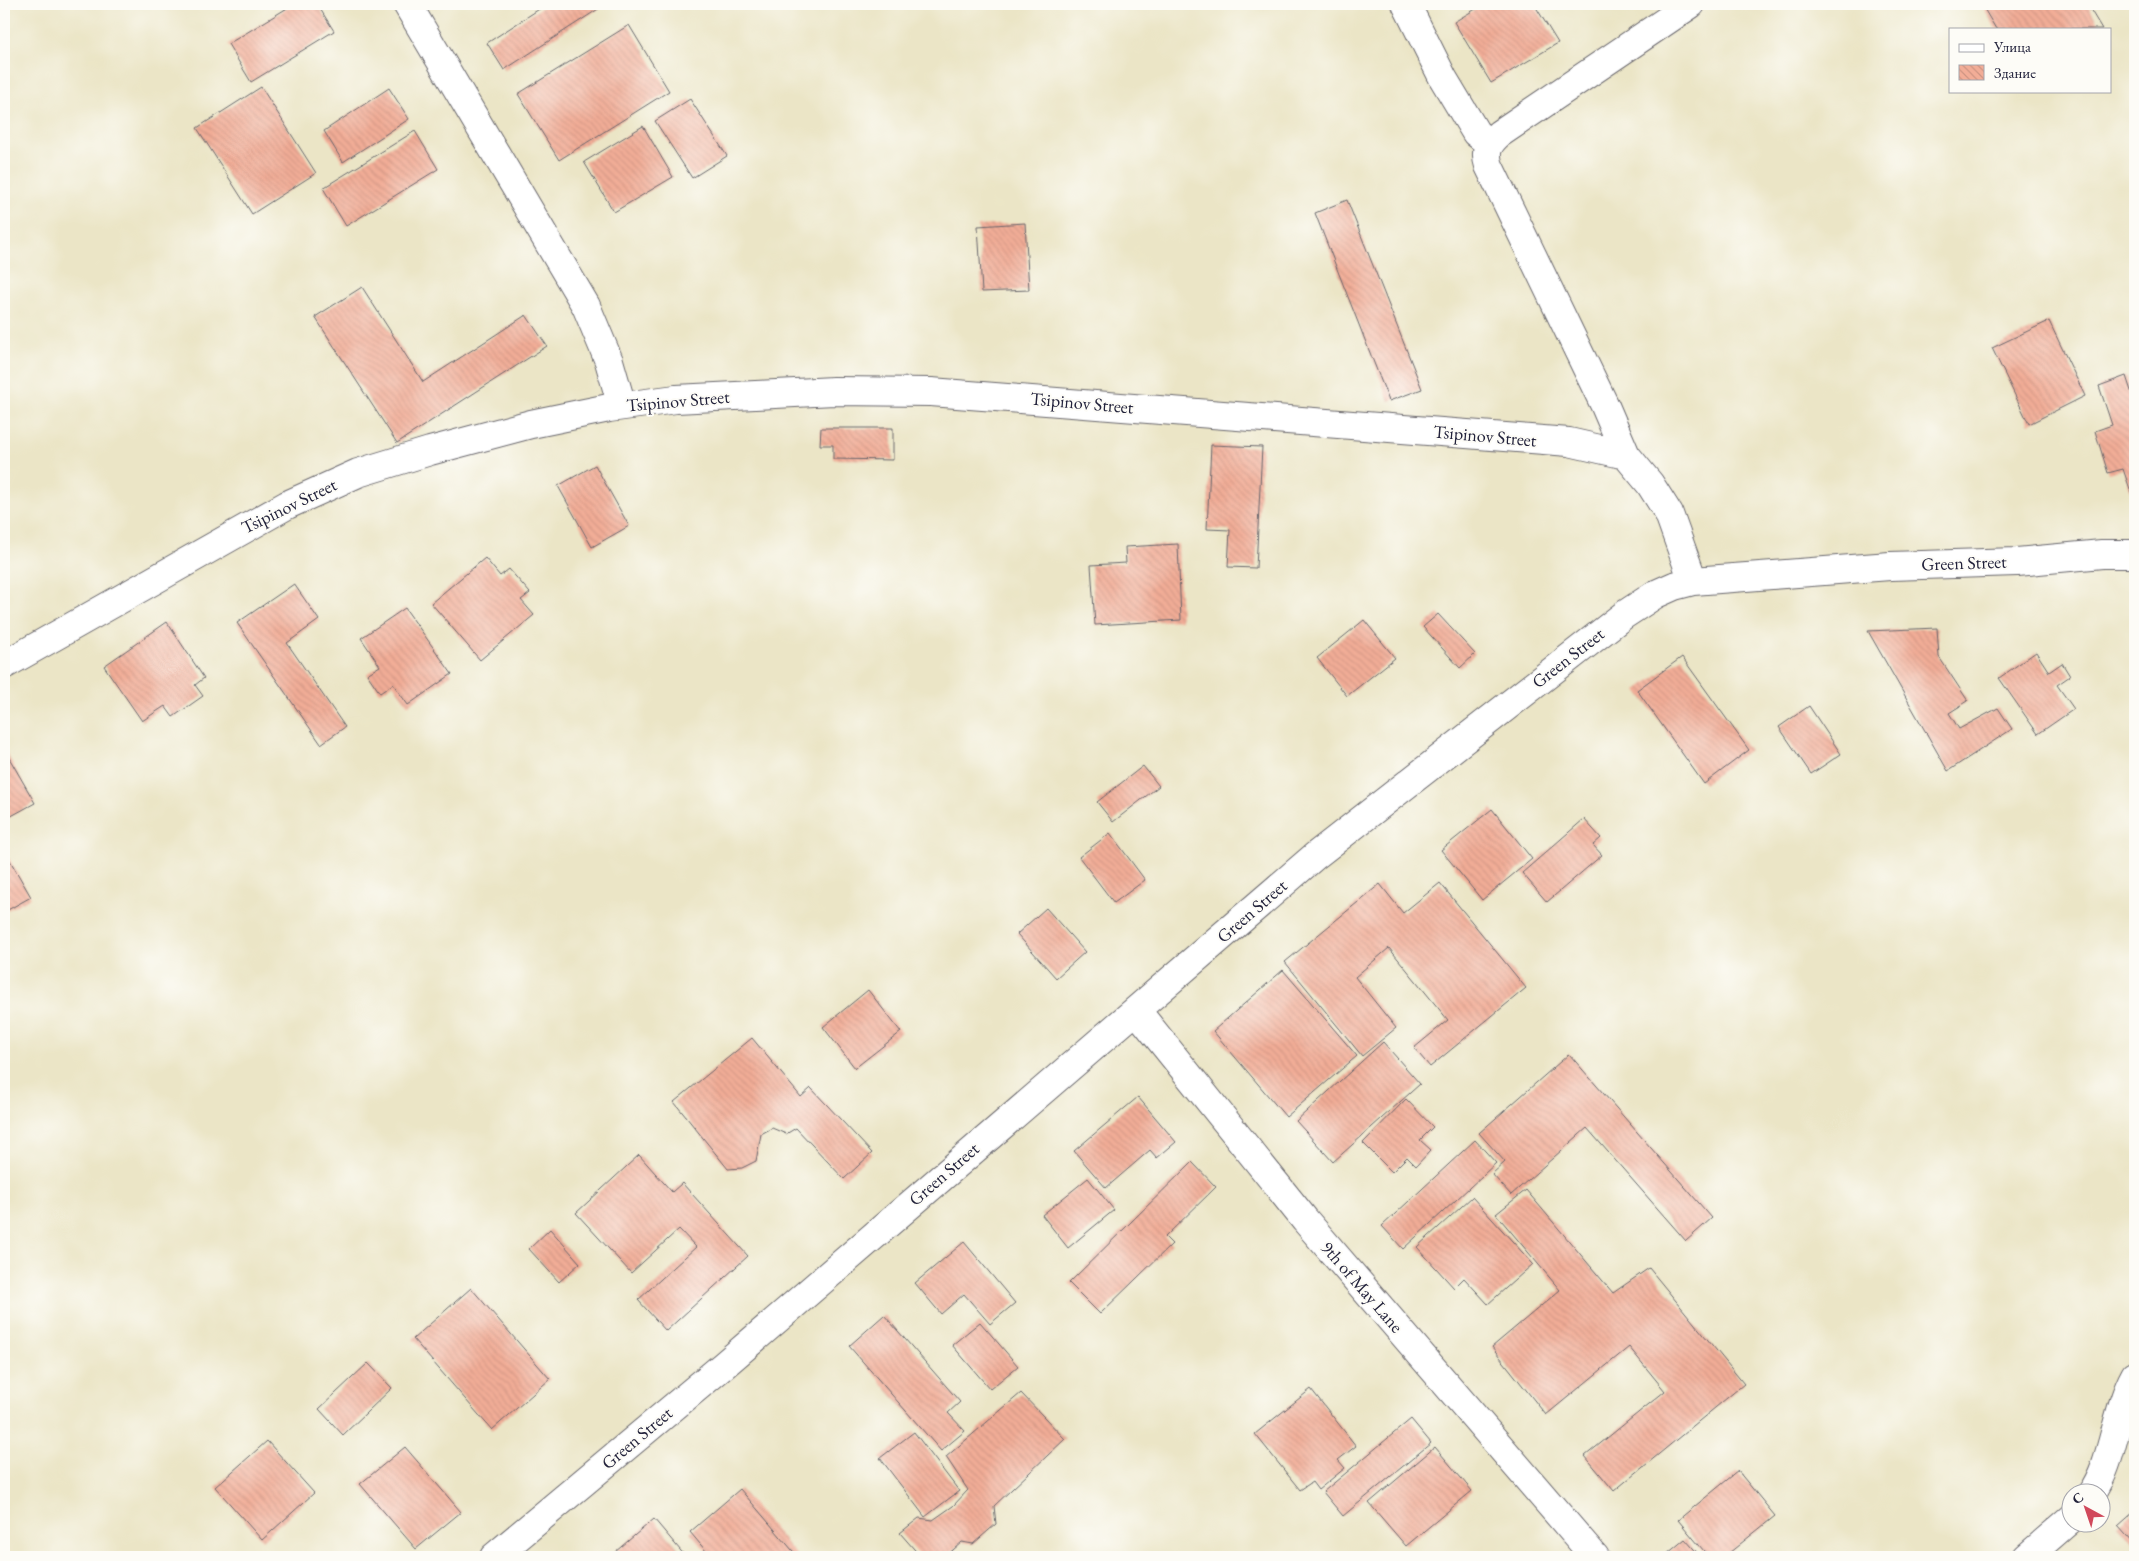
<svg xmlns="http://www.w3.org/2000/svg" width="2139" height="1561" font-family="'EB Garamond',serif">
	<defs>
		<pattern id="building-back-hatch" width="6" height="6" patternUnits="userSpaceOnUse" patternTransform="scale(1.25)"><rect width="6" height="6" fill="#f2ad97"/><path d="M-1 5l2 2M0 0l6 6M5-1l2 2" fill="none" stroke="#cf9583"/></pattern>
	</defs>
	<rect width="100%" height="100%" fill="#fdfcf7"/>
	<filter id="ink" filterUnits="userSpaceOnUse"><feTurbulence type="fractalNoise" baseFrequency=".02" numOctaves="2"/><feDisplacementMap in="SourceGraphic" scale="10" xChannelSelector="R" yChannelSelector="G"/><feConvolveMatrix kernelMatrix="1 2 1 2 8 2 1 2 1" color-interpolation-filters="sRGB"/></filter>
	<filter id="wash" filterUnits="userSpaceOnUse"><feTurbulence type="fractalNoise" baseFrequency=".0096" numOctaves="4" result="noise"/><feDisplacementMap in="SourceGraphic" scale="20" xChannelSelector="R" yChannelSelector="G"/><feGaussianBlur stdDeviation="1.12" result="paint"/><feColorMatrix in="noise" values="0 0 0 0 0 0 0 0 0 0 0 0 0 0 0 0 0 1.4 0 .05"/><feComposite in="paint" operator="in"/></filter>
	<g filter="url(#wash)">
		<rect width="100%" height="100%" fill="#ebe5c6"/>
		<g id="blocks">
			<!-- building -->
			<path fill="url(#building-back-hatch)" d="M294,4H317L334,31L251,82L228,44Z
				M547,4H606L504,70L487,43Z
				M1484,4H1534L1558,43L1491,83L1454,22Z
				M1989,4H2087L2102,29H1996L1983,7Z
				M629,25L669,91L559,160L518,94Z
				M261,87L316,173L252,214L197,128Z
				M389,88L409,119L343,162L324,131Z
				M690,99L727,156L692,178L655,121Z
				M643,126L673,177L614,212L584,162Z
				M415,131L438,169L346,226L323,188Z
				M1347,200L1422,389L1389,401L1315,213Z
				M1025,223L1029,290L982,292L978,226Z
				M362,287L423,382L526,315L547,346L397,443L315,317Z
				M2049,321L2085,396L2029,424L1992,348Z
				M2126,376L2135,403V491L2131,492L2123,469L2108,473L2095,431L2112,425L2099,386Z
				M821,428H893V460L833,459V445H820Z
				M1211,445L1262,447L1256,568L1228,567L1230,530L1207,529Z
				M595,465L629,526L592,547L558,486Z
				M1178,544L1181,620L1095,625L1091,565L1126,563L1125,547Z
				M485,558L500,576L509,569L530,593L521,600L534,615L480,660L431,603Z
				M294,584L319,620L287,643L345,727L321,744L237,623Z
				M405,608L452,674L408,705L393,684L380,693L367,674L380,666L361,638Z
				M1438,614L1475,654L1460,668L1423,627Z
				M1364,620L1395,658L1347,696L1317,658Z
				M167,622L204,678L195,685L203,696L173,717L165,706L142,721L104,666Z
				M1937,628L1939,657L1968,701L1949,713L1959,729L1998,708L2012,729L1948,771L1868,631Z
				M2036,652L2049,672L2062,663L2070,676L2057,685L2074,709L2038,734L1999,678Z
				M1682,657L1749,750L1704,784L1637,690Z
				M1809,706L1841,754L1811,774L1779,727Z
				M4,749L35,803L4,820Z
				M1143,766L1159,786L1113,822L1097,802Z
				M1492,809L1532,859L1482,900L1441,850Z
				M1584,819L1601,838L1593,845L1602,855L1547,902L1522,873Z
				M1110,833L1145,880L1114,903L1079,857Z
				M4,850L31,897L4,912Z
				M1440,883L1526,988L1430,1067L1414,1048L1448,1020L1389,948L1355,977L1396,1028L1362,1056L1285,962L1380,884L1403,913Z
				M1046,908L1085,952L1056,978L1017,934Z
				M1283,970L1357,1056L1286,1117L1213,1031Z
				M868,990L901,1032L855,1068L823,1027Z
				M752,1038L801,1097L811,1088L872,1153L844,1179L796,1128L786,1134L772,1128L761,1134L756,1161L742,1168L728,1169L674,1102Z
				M1383,1042L1420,1084L1333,1162L1296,1121Z
				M1569,1054L1712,1218L1686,1241L1587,1128L1511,1195L1492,1174L1505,1162L1479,1133Z
				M1138,1097L1176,1142L1157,1158L1150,1150L1106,1188L1074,1151Z
				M1406,1099L1433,1127L1420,1140L1431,1150L1416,1166L1407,1157L1392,1172L1363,1143Z
				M1475,1140L1496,1163L1403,1249L1382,1226Z
				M639,1155L672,1192L682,1183L748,1256L666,1331L638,1300L696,1247L679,1229L631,1273L576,1213Z
				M1192,1162L1216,1187L1165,1237L1172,1244L1100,1314L1069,1283Z
				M1088,1178L1114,1210L1068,1248L1042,1215Z
				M1526,1190L1613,1293L1649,1268L1744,1384L1614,1491L1585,1456L1665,1391L1629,1347L1546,1415L1492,1347L1560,1290L1496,1214Z
				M1472,1197L1533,1264L1488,1304L1464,1278L1454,1288L1417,1247Z
				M550,1229L580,1263L559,1282L529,1249Z
				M964,1242L1015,1303L990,1324L964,1294L941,1314L915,1283Z
				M471,1288L550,1379L492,1430L413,1339Z
				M884,1315L960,1402L948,1413L965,1431L941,1451L849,1346Z
				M980,1322L1018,1366L990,1389L952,1345Z
				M368,1363L392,1388L343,1435L319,1409Z
				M1311,1389L1356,1446L1338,1460L1345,1468L1318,1490L1312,1482L1300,1490L1255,1434Z
				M1021,1393L1065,1439L994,1506L996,1524L973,1544L962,1542L945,1557H921L900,1533L919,1518L933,1520L953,1506L968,1490L946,1457Z
				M1411,1419L1431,1443L1343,1516L1323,1492Z
				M914,1432L959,1491L925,1517L880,1458Z
				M267,1441L314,1493L262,1540L215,1487Z
				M405,1447L461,1512L416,1549L360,1484Z
				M1435,1447L1472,1491L1406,1546L1369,1503Z
				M1738,1471L1775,1516L1724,1557H1709L1678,1520Z
				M740,1489L798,1557H711L690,1532Z
				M2135,1511V1545L2118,1526Z
				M654,1519L686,1557H619L615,1552Z
				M1685,1539L1701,1557H1670L1667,1554Z"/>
		</g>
	</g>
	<g filter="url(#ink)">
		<use href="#blocks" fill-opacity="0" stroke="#68666c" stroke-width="1"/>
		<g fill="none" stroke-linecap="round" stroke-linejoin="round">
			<defs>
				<path id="minor" d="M407,4L586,306L609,361L622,406
					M1406,4L1443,78L1476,133L1489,143
					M1626,455L1650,484L1669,514L1693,581
					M4,665L287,505L358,473L430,451L531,424L609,408L676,399L834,391L931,392L1569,442L1626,455L1605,406L1489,166C1484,151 1488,144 1499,134L1691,4
					M1137,1011L1305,1220L1595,1557
					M2091,1494C2114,1462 2115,1411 2135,1375
					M494,1557L724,1365L1315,856L1624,615L1656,594L1674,586L1693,581L1890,566L2017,562L2102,554H2135
					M2027,1557L2072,1518"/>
			</defs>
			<!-- minor casing -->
			<use href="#minor" stroke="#68666c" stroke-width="30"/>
			<!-- minor -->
			<use href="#minor" stroke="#fff" stroke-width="28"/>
		</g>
	</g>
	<g text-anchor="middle" stroke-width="4" stroke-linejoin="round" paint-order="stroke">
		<!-- street labels -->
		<g font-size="18" fill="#22223b" stroke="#fdfcf7">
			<text transform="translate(678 401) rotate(-5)" y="6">Tsipinov Street</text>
			<text transform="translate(1082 403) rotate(5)" y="6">Tsipinov Street</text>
			<text transform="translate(1485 436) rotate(5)" y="6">Tsipinov Street</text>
			<text transform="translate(289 506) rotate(-26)" y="6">Tsipinov Street</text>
			<text transform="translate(1964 563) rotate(-2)" y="6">Green Street</text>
			<text transform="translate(1568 658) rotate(-38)" y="6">Green Street</text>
			<text transform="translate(1252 911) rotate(-41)" y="6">Green Street</text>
			<text transform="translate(944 1174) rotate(-41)" y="6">Green Street</text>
			<text transform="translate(1362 1287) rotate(49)" y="6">9th of May Lane</text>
			<text transform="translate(637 1438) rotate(-40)" y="6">Green Street</text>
		</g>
	</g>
	<!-- margin -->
	<rect width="2139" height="1561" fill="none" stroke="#fdfcf7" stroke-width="20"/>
	<!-- legend -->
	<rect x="1949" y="28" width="162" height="65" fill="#fdfcf7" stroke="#a5a5ac"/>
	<rect x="1959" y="44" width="25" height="8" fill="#ffffff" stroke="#a5a5ac"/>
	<text x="1994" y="52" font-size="15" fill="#22223b">Улица</text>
	<rect x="1959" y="65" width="25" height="15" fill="url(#building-back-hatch)" stroke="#a5a5ac"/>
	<text x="1994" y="78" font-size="15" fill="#22223b">Здание</text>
	<!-- north arrow -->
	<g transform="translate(2086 1508) rotate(320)"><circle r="24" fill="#fdfcf7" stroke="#a5a5ac"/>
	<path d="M0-4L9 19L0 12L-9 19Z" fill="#d1495b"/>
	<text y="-8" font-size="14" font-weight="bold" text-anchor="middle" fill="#22223b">С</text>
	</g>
</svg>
